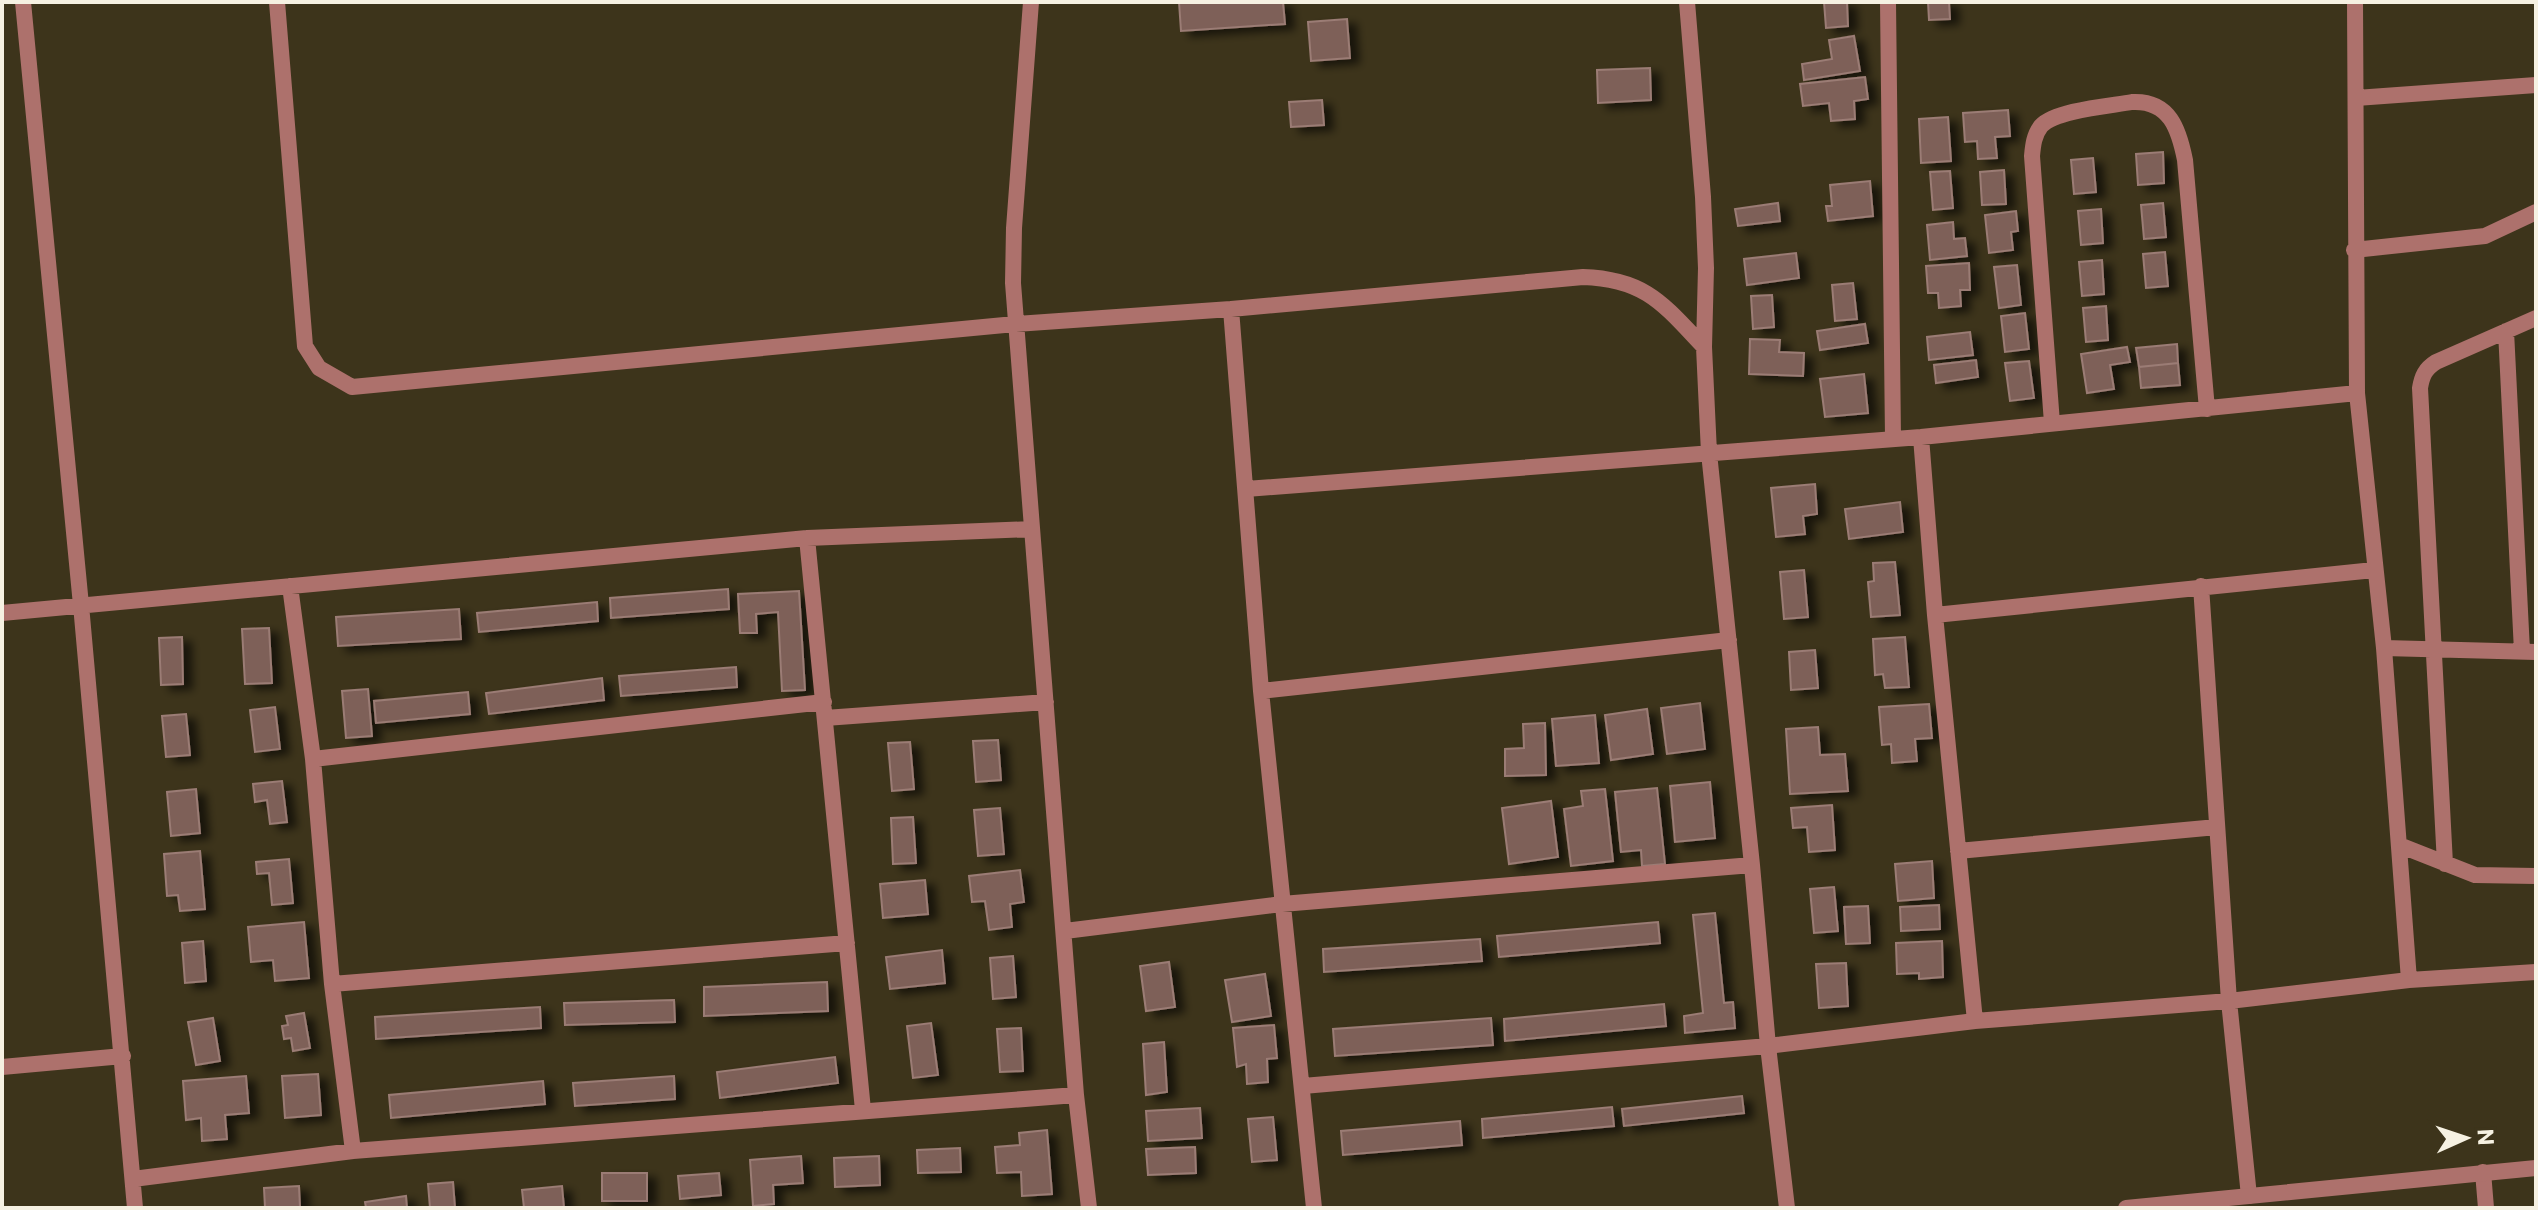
<svg xmlns="http://www.w3.org/2000/svg" width="2538" height="1210" font-family="Commissioner,sans-serif">
	<defs>
		<filter id="shadow"><feDropShadow dx="9" dy="5" stdDeviation="4" flood-color="#0009"/></filter>
	</defs>
	<rect width="100%" height="100%" fill="#3d341b"/>
	<!-- building -->
	<path fill="#7e6059" stroke="#9b7c74" stroke-width="2" filter="url(#shadow)" d="M1179,2H1283L1285,24L1181,31Z
		M1824,2H1847L1848,26L1826,28Z
		M1928,2H1949L1950,19L1929,20Z
		M1347,19L1350,58L1311,61L1308,22Z
		M1854,36L1860,71L1804,80L1802,64L1832,59L1829,40Z
		M1650,68L1651,100L1598,103L1597,70Z
		M1865,77L1868,99L1854,101L1855,119L1831,121L1829,103L1803,106L1800,84Z
		M1322,100L1324,125L1291,127L1289,102Z
		M2008,110L2010,136L1995,137L1997,158L1978,159L1977,141L1965,142L1963,113Z
		M1948,117L1951,161L1921,163L1919,119Z
		M2163,152L2164,183L2138,185L2136,154Z
		M2093,158L2096,192L2074,194L2071,160Z
		M2004,170L2006,204L1982,205L1980,172Z
		M1950,171L1953,208L1933,210L1930,172Z
		M1870,181L1873,216L1828,221L1826,206H1832L1830,185Z
		M1778,203L1780,221L1738,226L1735,209Z
		M2163,203L2166,237L2144,239L2141,205Z
		M2101,209L2103,243L2081,245L2078,211Z
		M2016,211L2018,231L2011,232L2013,250L1989,253L1985,215Z
		M1953,222L1954,239L1965,238L1967,256L1930,260L1927,225Z
		M2165,252L2168,286L2146,288L2143,254Z
		M1796,253L1799,278L1747,285L1744,259Z
		M2102,260L2104,294L2082,296L2079,262Z
		M1969,263L1970,290H1960L1961,306L1939,308L1938,293H1928L1926,266Z
		M2017,265L2021,305L1999,308L1994,267Z
		M1853,283L1857,319L1835,321L1832,285Z
		M1772,295L1774,327L1753,329L1751,296Z
		M2106,306L2108,340L2086,342L2083,308Z
		M2025,313L2029,349L2005,352L2001,316Z
		M1865,324L1868,343L1820,350L1817,331Z
		M1970,332L1973,355L1929,360L1927,337Z
		M1750,339L1780,340L1779,352L1804,353L1803,376L1749,374Z
		M2177,344L2178,363L2139,367L2136,348Z
		M2127,347L2130,362L2110,365L2114,389L2087,393L2081,354Z
		M1976,360L1978,377L1936,383L1934,365Z
		M2029,361L2034,398L2010,401L2005,363Z
		M2178,363L2180,385L2141,388L2139,367Z
		M1864,374L1868,413L1825,417L1820,379Z
		M1815,484L1817,514L1803,516L1805,534L1776,537L1771,488Z
		M1900,502L1903,532L1849,539L1845,509Z
		M1895,562L1900,615L1871,617L1868,582L1874,581L1873,563Z
		M1804,570L1808,617L1784,619L1780,572Z
		M728,589L729,609L611,618L610,598Z
		M799,591L805,690L782,691L778,612L756,614L757,633H740L738,594Z
		M597,602L598,621L479,632L477,613Z
		M459,609L461,639L338,646L336,617Z
		M269,628L272,683L245,684L242,629Z
		M182,637L183,684L161,685L159,638Z
		M1905,637L1909,687L1885,688L1883,674L1875,675L1873,639Z
		M1815,650L1818,688L1791,690L1789,652Z
		M736,667L737,687L621,696L619,676Z
		M602,678L604,700L489,714L486,693Z
		M368,689L372,736L346,738L342,691Z
		M468,692L470,714L376,723L374,701Z
		M1700,703L1705,749L1667,754L1661,708Z
		M1929,704L1932,738L1915,739L1917,761L1892,763L1891,744L1882,745L1879,707Z
		M275,707L280,749L255,752L250,710Z
		M1647,709L1653,754L1611,760L1605,715Z
		M186,714L190,755L166,757L162,716Z
		M1595,715L1599,763L1556,766L1552,719Z
		M1545,723L1546,775L1505,776V749L1524,748L1523,724Z
		M1818,727L1820,755L1845,754L1848,791L1790,794L1786,729Z
		M998,740L1001,780L976,782L973,741Z
		M910,742L914,789L892,791L888,743Z
		M282,781L287,822L270,824L267,800L255,802L253,784Z
		M1710,782L1715,838L1675,842L1670,786Z
		M1657,788L1665,864L1642,866L1641,850L1621,852L1615,792Z
		M196,789L200,833L171,836L167,792Z
		M1605,789L1613,861L1571,866L1564,809L1583,806L1581,791Z
		M1551,801L1558,857L1509,864L1502,808Z
		M1832,805L1835,850L1809,852L1807,827L1793,828L1791,808Z
		M1000,808L1004,854L978,856L974,810Z
		M913,817L916,863L893,864L891,818Z
		M200,851L205,909L180,911L178,895L167,896L164,854Z
		M289,859L293,903L272,905L269,873L257,874L256,862Z
		M1932,861L1934,898L1898,901L1895,864Z
		M1020,870L1024,902L1010,904L1012,927L989,930L985,901L972,902L969,876Z
		M925,880L928,914L883,918L880,884Z
		M1834,887L1838,931L1814,933L1810,889Z
		M1939,905L1940,929L1901,931L1900,907Z
		M1868,906L1870,943L1846,944L1844,907Z
		M1715,913L1724,1003L1733,1002L1735,1028L1685,1033L1684,1016L1703,1013L1693,915Z
		M304,922L309,978L275,981L273,960L251,962L248,927Z
		M1658,922L1660,943L1499,957L1497,936Z
		M1480,939L1482,961L1324,972L1323,949Z
		M203,941L206,981L185,983L182,943Z
		M1942,941L1943,977L1919,979V973L1897,974L1896,943Z
		M942,950L945,983L890,989L886,957Z
		M1013,956L1016,997L993,999L990,958Z
		M1169,962L1175,1007L1146,1011L1140,966Z
		M1846,963L1848,1006L1819,1008L1816,964Z
		M1265,974L1271,1016L1232,1022L1225,980Z
		M827,982L828,1011L704,1016V987Z
		M674,1000L675,1022L565,1025L564,1003Z
		M1664,1004L1666,1026L1505,1041L1504,1019Z
		M540,1007L541,1028L376,1039L375,1017Z
		M304,1013L310,1048L293,1051L291,1038L284,1039L282,1026L288,1025L286,1016Z
		M213,1018L220,1061L196,1065L188,1022Z
		M1491,1018L1493,1045L1335,1056L1333,1029Z
		M931,1023L938,1075L913,1078L907,1026Z
		M1274,1025L1277,1058L1267,1059L1268,1082L1247,1084L1246,1064L1237,1067L1233,1028Z
		M1021,1028L1023,1071L1000,1072L997,1029Z
		M1164,1042L1167,1092L1146,1095L1143,1044Z
		M835,1057L838,1083L720,1098L717,1072Z
		M318,1074L321,1115L285,1118L282,1076Z
		M246,1076L249,1113L225,1115L227,1139L202,1141L201,1118L186,1120L183,1081Z
		M674,1076L675,1099L575,1106L573,1083Z
		M543,1081L545,1104L391,1118L389,1095Z
		M1742,1096L1744,1113L1624,1126L1622,1109Z
		M1612,1107L1614,1126L1483,1138L1482,1119Z
		M1200,1108L1202,1138L1148,1141L1146,1111Z
		M1273,1117L1277,1160L1252,1162L1248,1119Z
		M1460,1121L1462,1145L1343,1155L1341,1131Z
		M1047,1130L1052,1194L1022,1196L1021,1172L997,1173L995,1147L1020,1145L1019,1133Z
		M1195,1147L1196,1173L1148,1175L1146,1149Z
		M960,1148L961,1172L918,1173L917,1150Z
		M801,1156L803,1183L773,1185L774,1204L753,1206L750,1160Z
		M879,1156L880,1185L835,1187L834,1158Z
		M602,1173H647V1201H602Z
		M719,1173L721,1195L680,1199L678,1176Z
		M453,1182L455,1208H430L428,1184Z
		M299,1186L300,1207L323,1208H265L264,1188Z
		M562,1186L564,1208H524L522,1190Z
		M406,1196L407,1208H366L365,1202Z"/>
	<g fill="none" stroke-linecap="round" stroke-linejoin="round">
		<!-- minor -->
		<path stroke="#ad716c" stroke-width="16" d="M23,2L81,605L135,1208
			M277,2L305,346L319,368L352,387L1015,324L1231,309L1583,277C1646,279 1664,305 1704,347
			M1031,2L1014,228L1013,283L1076,1095L1089,1208
			M1687,2L1703,197L1706,268L1704,347L1709,453L1752,865L1768,1046L1787,1208
			M1888,2L1893,438
			M2355,2L2357,393L2384,648L2409,980
			M2356,98L2536,85
			M2354,250L2485,236L2536,212
			M1231,309L1261,691L1314,1208
			M2506,331L2522,651
			M2052,423L2032,156C2033,145 2034,135 2041,126C2056,110 2110,106 2132,102C2170,100 2179,130 2185,160L2207,409
			M1921,437L1935,615L1975,1021
			M1246,489L1921,437L2357,393
			M807,538L863,1110
			M290,586L313,759L332,984L353,1151
			M2201,586L2229,1001L2249,1196
			M2,613L807,538L1032,529
			M1935,615L2374,570
			M2384,648L2536,652
			M1261,691L1729,640
			M825,718L1046,702
			M313,759L824,702
			M2399,845L2475,875L2536,876
			M1958,851L2217,827
			M2445,864L2420,388C2422,376 2425,369 2436,362L2536,318
			M1065,931L1282,904L1752,865
			M332,984L847,943
			M2,1067L123,1056
			M1303,1086L1768,1046L1975,1021L2229,1001L2409,980L2536,972
			M2483,1172L2486,1208
			M133,1179L353,1151L1076,1095"/>
		<!-- tertiary -->
		<path stroke="#ad716c" stroke-width="16" d="M2126,1208L2536,1168"/>
	</g>
	<!-- border -->
	<rect width="2538" height="1210" fill="none" stroke="#f6f1e2" stroke-width="8"/>
	<!-- north arrow -->
	<g transform="translate(2466 1138) rotate(87)" stroke="#3d341b" stroke-width="6" paint-order="stroke">
	<path d="M0-6L14 30L0 20L-14 30Z" fill="#f6f1e2"/>
	<text y="-12" font-size="22" font-weight="bold" text-anchor="middle" fill="#f6f1e2">N</text>
	</g>
</svg>
